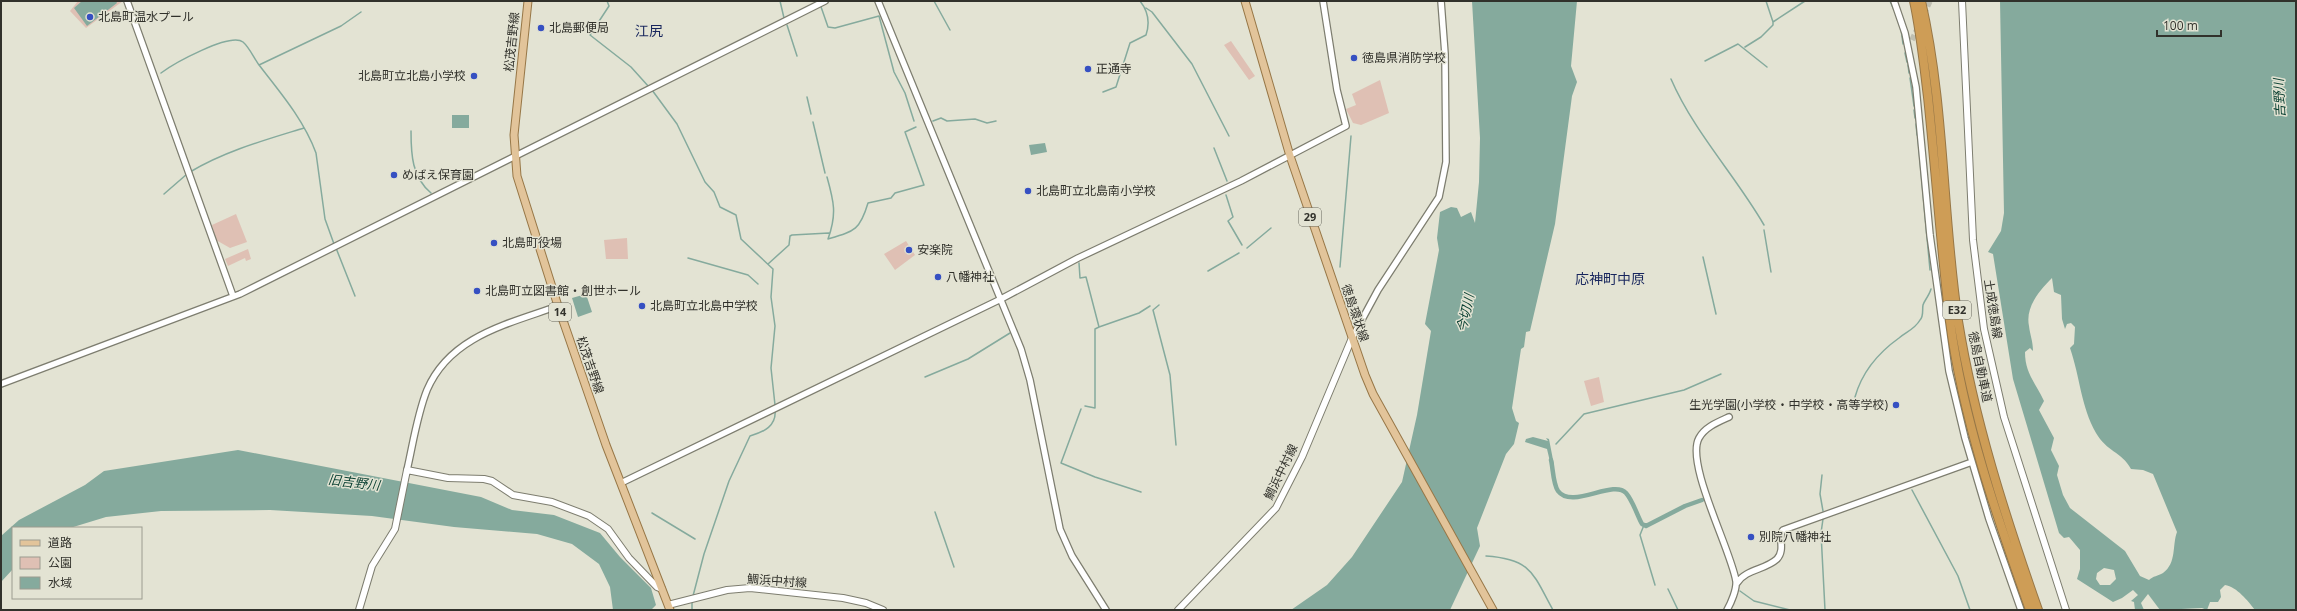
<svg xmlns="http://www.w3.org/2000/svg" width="2297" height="611" font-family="'Open Sans','Noto Sans JP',sans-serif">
	<rect width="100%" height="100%" fill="#e3e3d3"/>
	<!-- green -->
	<path fill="#dfc0b4" d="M78,1H123L86,28L70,11Z
		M1231,41L1255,76L1249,80L1224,45Z
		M1380,80L1389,113L1361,125L1353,123L1346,109L1356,105L1352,94Z
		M236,214L247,242L230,248L216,240L212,225Z
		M627,238L628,259H606L604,240Z
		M906,241L915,255L895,270L884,254Z
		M248,249L251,259L246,261L245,258L228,266L225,259Z
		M1599,377L1604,402L1591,406L1584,381Z"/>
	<!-- water -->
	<path fill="#85aa9d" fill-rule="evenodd" d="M82,1H116L117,3L87,26L74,8Z
		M1472,1H1577L1571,66L1577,82L1572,96L1555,224L1530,331L1526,332L1524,347L1521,349L1512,408L1516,421L1519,423L1514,444L1506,454L1477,528L1480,546L1450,610H1291L1327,585L1352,557L1402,482L1417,415L1431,331L1425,324L1439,250L1437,238L1440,212L1451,207L1457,208L1461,217L1471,212L1475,223L1479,182L1480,138Z
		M2000,1H2296V610H2255C2248,601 2237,587 2225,585L2220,590L2221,597L2218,602H2210L2207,610L2202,608L2160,610L2148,594L2141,603L2144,610H2135L2134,602L2131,601L2138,595L2133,590L2122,598L2113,602L2077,579L2080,569V550L2069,537L2064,538L2059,533L2013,379L1993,254L1988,252L2001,231L2004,213ZM2052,278L2054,292L2061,295L2062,319L2065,329L2067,324L2071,323L2075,327L2074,344L2070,348C2080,377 2081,407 2096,433C2107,452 2121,451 2131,469L2143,470L2153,474L2177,532C2172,545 2177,563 2163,573C2158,576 2153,576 2149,580L2140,576L2125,551L2070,508L2063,495L2057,475L2059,466L2051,450L2054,438L2039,410L2044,401C2036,383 2025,374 2025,352L2030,348L2033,351C2033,341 2030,335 2029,326C2025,307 2040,290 2052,278ZM2104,568L2114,570L2116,579L2110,585H2100L2096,579L2097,573Z
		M452,115H469V128H452Z
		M1045,143L1047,152L1031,155L1029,145Z
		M586,294L592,312L578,317L572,298Z
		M1533,437L1548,441L1546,438L1549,439L1554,465L1551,466L1547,449L1525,442L1526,439Z
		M238,450L481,497L512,510L554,515L600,533L620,557L651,588L656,605L651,610H613L610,587L599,564L572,544L537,534L454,527L372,516L270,510L161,511L106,517L70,528H13V569L1,582V536L19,520L85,485L104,471Z"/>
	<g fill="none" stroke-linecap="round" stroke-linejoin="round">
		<!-- stream -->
		<path stroke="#85aa9d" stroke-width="1.5" d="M607,1L609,6L590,35L631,67L649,87
			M780,1L784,18
			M819,1L828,27L835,28L879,16L894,72L905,93L914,121
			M934,1L950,30
			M1766,1L1773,22
			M1890,1L1894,10
			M1146,8L1152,12L1192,64L1229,136
			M787,25L797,56
			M1901,29L1903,44
			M1745,47L1761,37L1773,25V22L1805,1
			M1905,53L1907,62
			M1705,61L1738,44L1767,67
			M1908,65L1909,73
			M161,73C173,64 230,32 243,42C249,47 254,58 259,65
			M1910,78L1914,106
			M1671,79C1694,132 1735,175 1764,225
			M652,90L677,124L705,182L714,192L720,207L736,215L741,239L773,269L771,297L775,326L771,368L775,405
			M1103,92L1116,87L1130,43L1146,35C1150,23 1148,11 1140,1
			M807,97L811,114
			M1914,110L1915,118
			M933,121L941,118L947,121L975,119L987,123L996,121
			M813,122L825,173
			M1916,124L1917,135
			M411,131C411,155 412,177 431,193
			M1918,139L1930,270
			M1214,148L1227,181
			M190,172C225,151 265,140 304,128
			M827,177C834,202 837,214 828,239C855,231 860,230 868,203L891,198L895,193L924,185L905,132L916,127
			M164,194L187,174
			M1226,195L1233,217L1228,221L1242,245
			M1764,230L1771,272
			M334,244L325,219L316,153C304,120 280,92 259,65L341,26L361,12
			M336,248L355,296
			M1247,248L1271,228
			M1703,257L1716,314
			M688,258L748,275L758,284
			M1079,263L1080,278L1086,277L1099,327L1095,329V408L1085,406
			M768,264L789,245L790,236L792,235L829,233
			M1340,267L1351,136
			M1208,271L1239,253
			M1159,305L1153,310L1170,375L1176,445
			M1099,327L1139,313L1150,306
			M925,377L968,359L1010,333
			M1855,397C1862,372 1878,353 1899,338C1906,332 1915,329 1920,320C1924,316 1922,310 1923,305C1924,301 1929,296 1931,289
			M1081,409L1061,463L1095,477L1141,492
			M1556,444L1584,414L1684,390L1721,374
			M1822,475L1820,494L1823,511
			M1912,490L1958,576L1970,610
			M935,512L954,567
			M652,513L695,539
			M1823,519L1821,533L1825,610
			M1644,525L1640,535L1655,585
			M1486,556C1532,559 1533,574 1553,610
			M1668,589L1678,610
			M1740,591L1754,601L1790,610
			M693,596L704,554L729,481L750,436C764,432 777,426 775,409
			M692,610V600"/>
		<!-- canal -->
		<path stroke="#85aa9d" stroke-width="4.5" d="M1551,460C1553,468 1553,484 1558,491C1572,510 1613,479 1626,493C1633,501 1637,515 1642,524L1646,526L1685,506L1702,500"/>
		<!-- tertiary-tunnel -->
		<path stroke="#bfbfb1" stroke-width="5.5" stroke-dasharray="5.5 3" stroke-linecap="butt" d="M1924,14L1930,1
			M1912,40L1918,27"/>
		<defs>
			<path id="tertiary" d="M127,1L233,296
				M878,1L1021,349L1030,380L1060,529L1072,556L1106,610
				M1894,1L1905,33L1916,87L1930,235L1949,371L1965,438L1989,519L2021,610
				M1352,338L1378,290L1439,197L1446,162L1445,54L1441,1
				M1,384L240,294L825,1
				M407,470C413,444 417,415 427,390C450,336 508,324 558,306
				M621,483L1001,299L1078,258L1241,181L1346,126L1337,90L1323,1
				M1737,583C1746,569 1765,570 1777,559C1786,549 1777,536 1783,530L1972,462
				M1727,610C1731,603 1737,589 1736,581C1731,550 1685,463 1699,438C1705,427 1718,422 1729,417"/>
			<path id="secondary" d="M1962,1L1973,240L1984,329L2004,417L2066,610
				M668,605L727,590L750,588L843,598L866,603L883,610
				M359,610L372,566L395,529L407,470L448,478L484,479L492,481L513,495L552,502L589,516L608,529L629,558L657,587L662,589
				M1178,610L1276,508L1302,457L1352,338"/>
			<path id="primary" d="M528,1L514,135L517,176L558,306L606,445L670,610
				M1245,1L1290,156L1365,375L1373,394L1493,610"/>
			<path id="motorway" d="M1914,1C1921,33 1924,65 1928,97C1936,172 1941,247 1950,321C1963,420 1997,517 2030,610
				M1921,1C1945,106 1942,215 1958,321C1974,420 2005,516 2038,610"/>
		</defs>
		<!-- tertiary casing -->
		<use href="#tertiary" stroke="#7d7d6f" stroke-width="8"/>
		<!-- secondary casing -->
		<use href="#secondary" stroke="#7d7d6f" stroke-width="8"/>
		<!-- primary casing -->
		<use href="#primary" stroke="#977747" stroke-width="9"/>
		<!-- motorway casing -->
		<use href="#motorway" stroke="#977747" stroke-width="10"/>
		<!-- tertiary -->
		<use href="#tertiary" stroke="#fff" stroke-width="5.5"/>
		<!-- secondary -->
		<use href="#secondary" stroke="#fff" stroke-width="6"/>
		<!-- primary -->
		<use href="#primary" stroke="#e2c49a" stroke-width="7"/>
		<!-- motorway -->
		<use href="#motorway" stroke="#ce9d56" stroke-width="8"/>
	</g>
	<!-- markers -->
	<g fill="#3650c2" stroke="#e3e3d3" stroke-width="1.5">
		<circle cx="90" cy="17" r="4"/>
		<circle cx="541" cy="28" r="4"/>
		<circle cx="1354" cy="58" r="4"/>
		<circle cx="1088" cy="69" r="4"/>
		<circle cx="474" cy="76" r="4"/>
		<circle cx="394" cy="175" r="4"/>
		<circle cx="1028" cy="191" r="4"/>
		<circle cx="494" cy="243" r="4"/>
		<circle cx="909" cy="250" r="4"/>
		<circle cx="938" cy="277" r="4"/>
		<circle cx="477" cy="291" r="4"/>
		<circle cx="642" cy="306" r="4"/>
		<circle cx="1896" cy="405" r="4"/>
		<circle cx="1751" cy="537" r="4"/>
	</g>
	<g text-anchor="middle" stroke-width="3" stroke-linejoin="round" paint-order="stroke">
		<!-- shield labels -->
		<g fill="#e3e3d3" stroke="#66665d" stroke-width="1">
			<rect x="1299" y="208" width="22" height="18" rx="3"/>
			<rect x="1943" y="301" width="28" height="18" rx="3"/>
			<rect x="549" y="303" width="22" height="18" rx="3"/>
		</g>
		<g font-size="11" font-weight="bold" fill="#31312b">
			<text x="1310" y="221">29</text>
			<text x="1957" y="314">E32</text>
			<text x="560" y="316">14</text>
		</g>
		<!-- poi labels -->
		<g font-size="12" fill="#31312b" stroke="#e3e3d3" text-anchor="start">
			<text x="98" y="21">北島町温水プール</text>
			<text x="549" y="32">北島郵便局</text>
			<text x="1362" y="62">徳島県消防学校</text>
			<text x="1096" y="73">正通寺</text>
			<text x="466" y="80" text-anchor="end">北島町立北島小学校</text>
			<text x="402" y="179">めばえ保育園</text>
			<text x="1036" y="195">北島町立北島南小学校</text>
			<text x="502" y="247">北島町役場</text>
			<text x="917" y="254">安楽院</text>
			<text x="946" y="281">八幡神社</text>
			<text x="485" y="295">北島町立図書館・創世ホール</text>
			<text x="650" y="310">北島町立北島中学校</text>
			<text x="1888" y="409" text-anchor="end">生光学園(小学校・中学校・高等学校)</text>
			<text x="1759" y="541">別院八幡神社</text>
		</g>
		<!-- street labels -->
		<g font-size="12" fill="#31312b" stroke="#e3e3d3">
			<text transform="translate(512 42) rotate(-84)" y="4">松茂吉野線</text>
			<text transform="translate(1993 309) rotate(81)" y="4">土成徳島線</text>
			<text transform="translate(1355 313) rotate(71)" y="4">徳島環状線</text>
			<text transform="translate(590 365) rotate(71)" y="4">松茂吉野線</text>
			<text transform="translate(1980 367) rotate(78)" y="4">徳島自動車道</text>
			<text transform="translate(1281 472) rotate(-64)" y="4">鯛浜中村線</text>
			<text transform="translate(777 581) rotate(4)" y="4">鯛浜中村線</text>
		</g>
		<!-- water labels -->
		<g font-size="13" font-style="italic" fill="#083f31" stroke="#e3e3d3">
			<text transform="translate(2279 98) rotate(-93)" y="5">吉野川</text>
			<text transform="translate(1465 313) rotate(-78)" y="5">今切川</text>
			<text transform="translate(354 482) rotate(7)" y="5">旧吉野川</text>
		</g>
		<!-- quarter labels -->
		<g font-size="14" fill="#18265d" stroke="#e3e3d3">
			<text x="649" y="36">江尻</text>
			<text x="1610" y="284">応神町中原</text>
		</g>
	</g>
	<!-- border -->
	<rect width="2297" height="611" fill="none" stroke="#31312b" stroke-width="4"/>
	<!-- legend -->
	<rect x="12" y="527" width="130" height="72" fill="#e3e3d3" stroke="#9c9c90"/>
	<rect x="20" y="540" width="20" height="6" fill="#e2c49a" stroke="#9c9c90"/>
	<text x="48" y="547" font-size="12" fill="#31312b">道路</text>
	<rect x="20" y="557" width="20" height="12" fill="#dfc0b4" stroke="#9c9c90"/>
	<text x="48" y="567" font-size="12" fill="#31312b">公園</text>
	<rect x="20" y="577" width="20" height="12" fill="#85aa9d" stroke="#9c9c90"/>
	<text x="48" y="587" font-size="12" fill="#31312b">水域</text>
	<!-- scale -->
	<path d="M2157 30v6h64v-6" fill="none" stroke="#31312b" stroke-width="2"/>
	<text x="2163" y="30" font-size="12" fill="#31312b" stroke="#e3e3d3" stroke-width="3" paint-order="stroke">100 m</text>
</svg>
